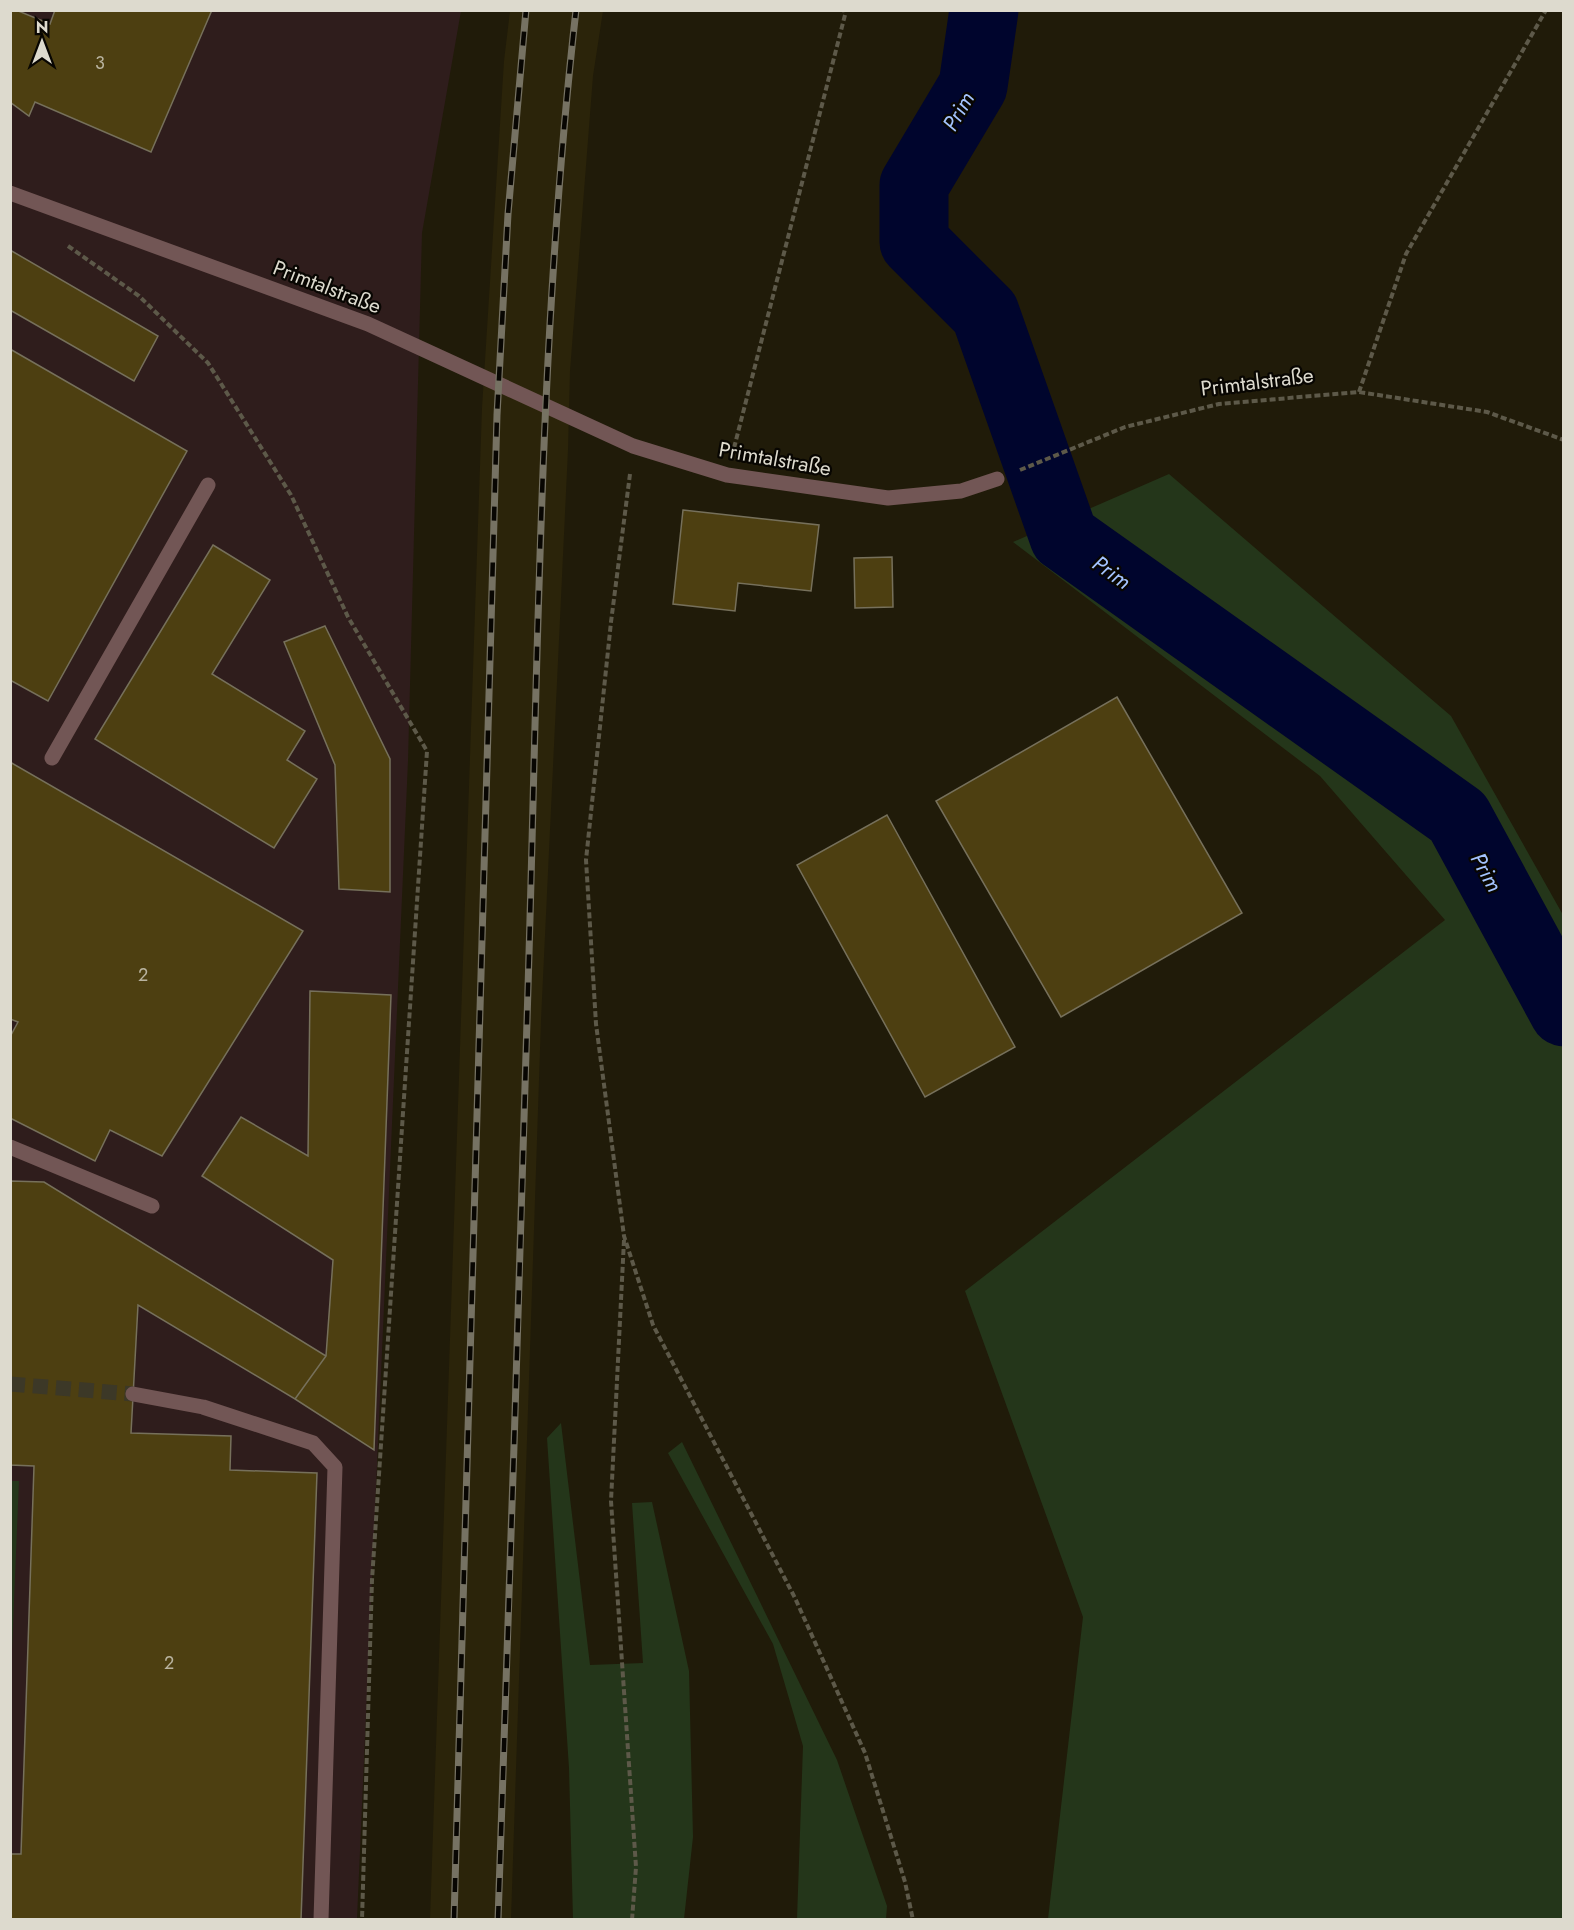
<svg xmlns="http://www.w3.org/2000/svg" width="1574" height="1930" font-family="Jost,sans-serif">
	<rect width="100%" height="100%" fill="#201b09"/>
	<!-- industrial -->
	<path fill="#2f1d1c" d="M11,11H461L422,233L408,761L357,1919L11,1920Z"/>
	<!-- built -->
	<path fill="#2b240a" d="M510,11H603L593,76L570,371L568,450L541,1020L511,1919L430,1920L482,408L504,61Z"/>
	<!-- green -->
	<path fill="#24361a" d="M1169,474L1451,716L1563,915V1919H1048L1083,1617L965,1291L1445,920L1320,776L1013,542Z
		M561,1423L590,1665L643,1663L632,1503L652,1502L689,1671L693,1837L684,1919H573L569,1768L547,1438Z
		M682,1442L837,1760L887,1906L886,1919H797L803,1746L773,1644L668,1453Z
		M11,1481H19L11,1674L10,1481Z"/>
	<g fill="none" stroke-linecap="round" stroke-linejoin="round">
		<!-- river -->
		<path stroke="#00052d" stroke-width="69" d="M984,10L973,86L914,185V242L985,313L1064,537L1458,817L1564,1012"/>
	</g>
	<!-- building -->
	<path fill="#4d3f11" stroke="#76705b" stroke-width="1.5" d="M10,10H16L50,24L55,10H212L151,152L35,102L29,116L10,102Z
		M10,250L158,336L134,381L10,310Z
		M10,349L187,451L48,701L10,680Z
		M683,510L819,525L811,591L738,583L735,611L673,604Z
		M213,545L270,580L212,674L305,731L287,760L317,779L274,848L95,739Z
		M892,557L893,607L855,608L854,558Z
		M325,626L390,759V892L339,889L335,765L284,642Z
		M1117,697L1242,913L1061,1017L936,801Z
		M10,762L303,931L162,1156L110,1130L95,1161L10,1118V1037L18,1022L10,1019Z
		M887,815L1015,1047L925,1097L797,865Z
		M310,991L391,995L374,1450L295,1399L326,1356L333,1260L202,1176L241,1117L308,1156Z
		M10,1181L44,1182L326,1356L295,1399L138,1305L131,1433L231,1436L230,1470L317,1473L301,1920H10V1854H21L34,1466L10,1465Z"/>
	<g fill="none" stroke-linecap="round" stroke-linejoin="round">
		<!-- minor-tunnel -->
		<path stroke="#3c3827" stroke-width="15" stroke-dasharray="15 8" stroke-linecap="butt" d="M10,1384L133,1394"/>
		<!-- path -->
		<path stroke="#5d5949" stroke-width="4" stroke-dasharray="6 3" stroke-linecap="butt" d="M68,246L139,296L208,363L291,495L348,617L427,751L372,1580L362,1920
			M1359,392L1406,254L1546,10
			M734,448L845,15L844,10
			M1020,470L1125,427L1219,404L1359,392L1487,412L1564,440
			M630,474L611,622L586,860L596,1024L624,1236L653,1325L795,1598L865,1753L905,1882L913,1920
			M624,1240L611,1501L636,1867L632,1920"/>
		<!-- minor -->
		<path stroke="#725655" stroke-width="15" d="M10,193L368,324L633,446L727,475L888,498L961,491L997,479
			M52,758L208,485
			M10,1147L152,1206
			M133,1394L203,1407L313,1443L335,1467L321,1920"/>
		<defs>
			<path id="rail" d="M454,1920L497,415L508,214L526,10
				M498,1920C509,1609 519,1299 528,988C538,662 539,335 576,10"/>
		</defs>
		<!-- rail casing -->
		<use href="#rail" stroke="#767263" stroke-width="7"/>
		<!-- rail -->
		<use href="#rail" stroke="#080602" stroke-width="4.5" stroke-dasharray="14" stroke-linecap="butt"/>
	</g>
	<g text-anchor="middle" stroke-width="4.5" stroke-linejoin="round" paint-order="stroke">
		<!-- number labels -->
		<g font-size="18" fill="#b9b39f">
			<text x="100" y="69">3</text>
			<text x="143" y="981">2</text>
			<text x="169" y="1669">2</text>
		</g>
		<!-- street labels -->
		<g font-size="21" fill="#dddace" stroke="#080602">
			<text transform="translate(327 287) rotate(21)" y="7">Primtalstraße</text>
			<text transform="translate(1257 382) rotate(-7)" y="7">Primtalstraße</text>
			<text transform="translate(775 459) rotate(10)" y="7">Primtalstraße</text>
		</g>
		<!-- water labels -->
		<g font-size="22" font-style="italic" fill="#a4c3fe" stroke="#080602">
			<text transform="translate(958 111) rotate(-60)" y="8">Prim</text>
			<text transform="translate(1112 572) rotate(35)" y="8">Prim</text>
			<text transform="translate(1487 872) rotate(61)" y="8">Prim</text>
		</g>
	</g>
	<!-- border -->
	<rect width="1574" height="1930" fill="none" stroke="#dddace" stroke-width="24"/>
	<!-- north arrow -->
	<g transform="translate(42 42)" stroke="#080602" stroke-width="4.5" paint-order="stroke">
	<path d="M0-4.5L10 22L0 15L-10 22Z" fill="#dddace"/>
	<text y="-9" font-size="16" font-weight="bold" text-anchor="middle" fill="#dddace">N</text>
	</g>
</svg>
